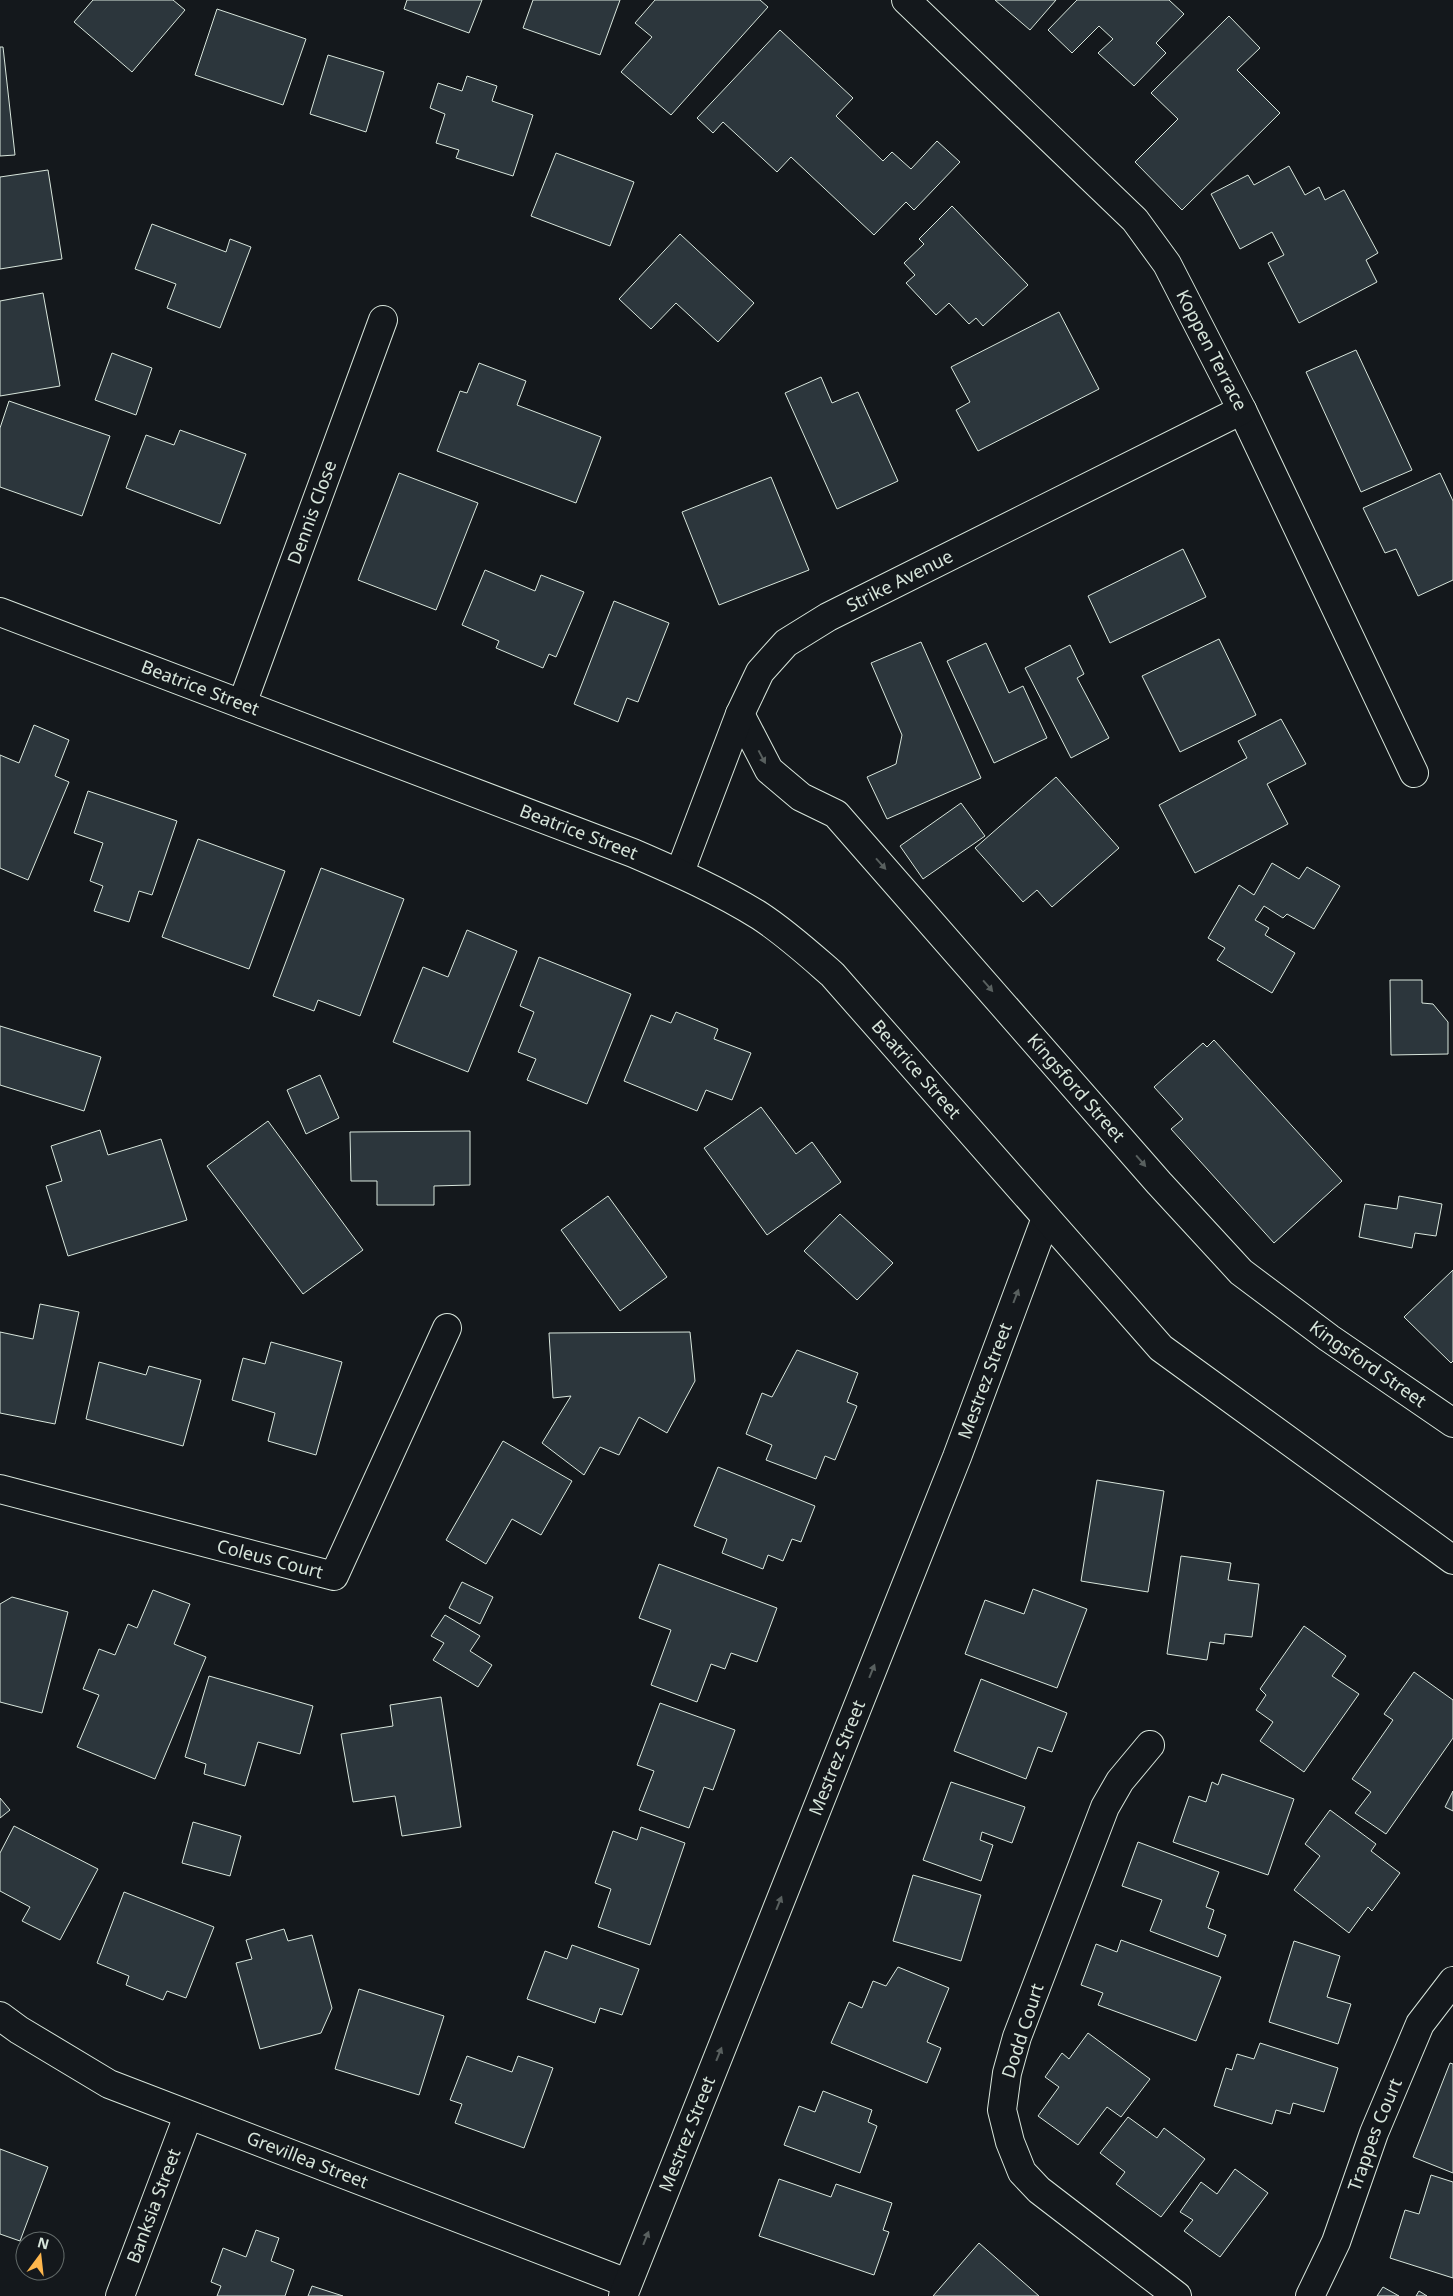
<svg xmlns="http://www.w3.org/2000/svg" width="1453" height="2296" font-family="'Noto Sans',sans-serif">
	<rect width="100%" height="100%" fill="#14181c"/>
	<!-- building -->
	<path fill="#2c363c" stroke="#d8e6dc" d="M93,0H173L185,10L132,72L74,22Z
		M407,0H482L469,33L404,9Z
		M533,0H620L600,55L523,28Z
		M655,0H760L768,7L671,115L621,72L652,37L635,23Z
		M995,0H1056L1030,30Z
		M1077,0H1169L1184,14L1156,43L1166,53L1134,86L1098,53L1113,39L1099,26L1072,53L1048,30Z
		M217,9L306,39L283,105L195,75Z
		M1229,16L1260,48L1237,70L1280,113L1182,210L1135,162L1178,119L1151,93Z
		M780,30L853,98L836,116L883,161L892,152L911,169L937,141L960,162L914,210L906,202L874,235L791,157L777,172L723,122L713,133L697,118Z
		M0,47H3L15,155L0,156Z
		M328,55L384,72L366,132L310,114Z
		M467,76L497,86L492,101L533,115L513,176L456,158L459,150L436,143L445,114L430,108L438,83L462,91Z
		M556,153L634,182L610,246L531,216Z
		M1289,166L1305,195L1319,187L1325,200L1344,190L1378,253L1366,260L1377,282L1299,323L1268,263L1284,255L1272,232L1240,249L1211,194L1248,175L1254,185Z
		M48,170L62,259L0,269V177Z
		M952,206L1028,285L983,326L976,318L969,324L949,303L936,315L906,283L915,275L904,263L924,244L919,239Z
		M152,224L226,252L230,239L251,247L220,328L167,308L176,284L135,269Z
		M680,234L754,303L718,342L676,303L651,329L619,299Z
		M43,293L60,386L0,396V301Z
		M1059,312L1099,389L978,451L956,410L970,402L951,367Z
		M1356,350L1412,470L1361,492L1306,372Z
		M112,353L152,368L136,415L95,400Z
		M479,363L526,381L517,405L601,437L576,503L437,451L460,391L467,393Z
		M821,377L832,403L858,392L898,481L837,509L785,393Z
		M9,401L110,436L82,516L0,487V428Z
		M180,430L246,454L220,524L126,488L146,435L174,445Z
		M399,473L478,503L436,610L358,580Z
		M1440,473L1453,501V580L1418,596L1396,549L1385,553L1363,508Z
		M771,477L809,570L719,605L682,512Z
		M1183,549L1206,597L1110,643L1088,596Z
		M485,570L535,591L541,575L584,592L556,657L549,654L543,668L496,648L499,641L462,625Z
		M614,601L669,623L638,702L627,698L618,722L574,704Z
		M1219,639L1256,715L1180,752L1142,676Z
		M921,642L981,778L887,819L867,777L896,764L902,735L871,663Z
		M986,643L1009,693L1023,686L1047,738L994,763L947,661Z
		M1070,645L1084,674L1077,678L1109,738L1071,758L1025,668Z
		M1281,719L1306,764L1267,784L1288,824L1195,873L1159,805L1247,758L1238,741Z
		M34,725L69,740L55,776L69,782L28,880L0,868V755L19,763Z
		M1056,777L1119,848L1052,907L1037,890L1023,902L975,848Z
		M88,791L177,821L152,895L139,891L129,922L94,911L103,886L90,881L103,843L74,833Z
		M961,803L985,836L923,879L900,846Z
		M198,839L285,871L249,969L162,937Z
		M1272,863L1299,879L1307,867L1340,886L1314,929L1287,914L1283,918L1264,906L1255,920L1269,928L1265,935L1295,953L1272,993L1217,960L1225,948L1208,938L1239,885L1254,895Z
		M321,868L404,899L360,1016L318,1000L314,1011L273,996Z
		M467,930L517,951L468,1072L393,1042L423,967L448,977Z
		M539,957L631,994L587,1104L527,1080L536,1059L518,1052L534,1012L520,1006Z
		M1390,980H1422V1003L1433,1004L1448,1022V1054L1391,1055Z
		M676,1012L718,1029L714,1039L751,1053L732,1100L706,1090L697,1111L624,1081L651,1015L671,1023Z
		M0,1026L101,1057L84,1111L0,1085Z
		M1214,1040L1342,1181L1274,1243L1171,1129L1183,1119L1154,1087L1203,1043L1207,1047Z
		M320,1075L339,1118L306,1134L287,1090Z
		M761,1107L796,1154L812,1142L841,1182L767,1235L704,1148Z
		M268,1121L363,1250L303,1294L207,1166Z
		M100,1130L108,1155L161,1139L187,1220L68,1256L46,1186L62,1181L51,1146Z
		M470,1131V1185L434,1186V1205H377V1181H351L350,1132Z
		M608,1196L667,1277L620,1311L561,1230Z
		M1399,1196L1442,1204L1436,1236L1415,1233L1412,1248L1359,1237L1365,1204L1397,1209Z
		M840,1214L893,1263L857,1300L804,1251Z
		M1453,1270V1361L1451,1363L1404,1317Z
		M40,1304L79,1312L55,1424L0,1413V1332L33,1339Z
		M690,1332L695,1381L667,1433L639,1417L619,1455L600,1447L584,1475L542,1443L571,1396L553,1398L549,1333Z
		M271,1342L342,1362L316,1455L268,1441L275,1413L232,1400L243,1358L265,1364Z
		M797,1350L858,1373L847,1402L857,1406L835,1460L825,1456L816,1479L766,1460L772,1445L746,1434L762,1393L772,1397Z
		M99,1362L146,1375L149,1366L201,1380L183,1446L86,1419Z
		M503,1441L572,1481L541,1535L512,1519L486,1564L446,1540Z
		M718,1467L815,1506L801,1542L792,1539L783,1561L768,1555L763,1569L722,1553L727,1539L694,1526Z
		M1097,1480L1164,1491L1148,1592L1081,1581Z
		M1181,1556L1231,1563L1228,1580L1259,1584L1252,1637L1225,1634L1224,1644L1210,1642L1207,1660L1167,1654Z
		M659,1564L777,1608L757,1662L731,1653L725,1669L711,1664L697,1702L651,1685L671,1630L639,1618Z
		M462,1582L493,1597L480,1624L449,1608Z
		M1033,1589L1087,1609L1057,1688L965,1654L985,1600L1024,1614Z
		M153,1590L190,1604L174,1644L206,1657L155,1779L77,1747L99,1695L83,1689L99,1649L115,1655L128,1624L137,1628Z
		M12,1597L68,1612L42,1713L0,1702V1604Z
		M445,1615L480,1636L470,1651L492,1665L478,1687L433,1660L444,1643L431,1636Z
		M1304,1626L1346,1656L1332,1676L1359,1694L1304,1772L1260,1741L1273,1722L1256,1710L1266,1695L1260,1689Z
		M1414,1672L1453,1700V1738L1386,1834L1355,1813L1371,1792L1352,1779L1393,1720L1384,1714Z
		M209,1676L313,1706L300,1754L258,1742L245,1786L204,1774L206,1764L185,1757Z
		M981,1679L1067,1713L1052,1752L1038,1747L1026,1779L954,1751Z
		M441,1697L461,1827L402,1836L395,1796L353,1802L341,1734L393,1726L390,1705Z
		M660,1703L735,1730L713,1790L704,1787L689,1828L639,1810L654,1771L637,1765Z
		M1222,1774L1294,1799L1268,1875L1173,1842L1189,1796L1206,1802L1212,1782L1218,1785Z
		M951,1782L1025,1807L1012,1843L982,1832L980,1840L993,1845L981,1881L923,1860Z
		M1453,1791V1811L1445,1807Z
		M0,1798L10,1810L0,1818Z
		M1330,1810L1376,1844L1371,1851L1400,1873L1372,1911L1368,1907L1349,1933L1294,1890L1320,1856L1305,1844Z
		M193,1822L241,1836L230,1876L182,1863Z
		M14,1826L98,1869L60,1940L22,1921L30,1907L0,1891V1853Z
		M641,1827L685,1843L650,1945L598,1927L611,1889L595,1883L613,1831L637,1840Z
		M1138,1842L1219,1872L1206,1907L1214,1910L1208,1928L1226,1935L1218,1957L1150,1931L1162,1900L1122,1886Z
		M913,1875L981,1895L961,1961L893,1941Z
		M124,1892L214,1927L186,1998L167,1991L163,2000L126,1985L129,1976L97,1963Z
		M284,1929L288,1941L312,1935L332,2008L321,2033L260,2049L236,1963L252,1959L246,1940Z
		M1121,1940L1221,1977L1196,2041L1098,2005L1103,1993L1081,1985L1096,1944L1117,1952Z
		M1294,1941L1340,1956L1327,1997L1351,2004L1338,2044L1269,2022Z
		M572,1945L639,1969L622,2015L600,2008L595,2023L527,1999L545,1951L567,1959Z
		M898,1967L949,1988L927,2042L941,2048L927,2083L831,2043L849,2002L862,2008L873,1981L886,1986Z
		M359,1989L444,2016L419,2095L335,2069Z
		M1088,2033L1150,2079L1121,2117L1107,2107L1078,2145L1038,2116L1059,2087L1045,2077L1062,2053L1069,2059Z
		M1260,2043L1338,2068L1324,2112L1293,2103L1290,2114L1276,2110L1272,2124L1214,2106L1226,2068L1232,2070L1237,2054L1254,2059Z
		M467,2056L512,2072L518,2056L553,2068L524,2148L455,2123L462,2104L450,2100Z
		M1450,2063L1453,2064V2173L1413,2157Z
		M823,2091L872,2110L868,2122L877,2126L860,2173L784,2145L799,2106L815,2112Z
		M1128,2117L1157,2138L1164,2128L1205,2159L1161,2217L1116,2184L1125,2172L1100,2153Z
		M0,2149L48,2167L20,2241L0,2234Z
		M1235,2169L1268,2193L1220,2257L1184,2231L1193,2220L1180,2212L1201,2182L1217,2194Z
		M1431,2175L1453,2182V2278L1390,2258L1405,2210L1419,2214Z
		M779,2179L831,2197L836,2184L892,2203L883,2230L889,2232L874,2275L759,2236Z
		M256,2230L279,2238L271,2261L294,2270L285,2296H217L221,2286L211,2282L223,2248L246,2257Z
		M979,2243L1039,2296H933Z
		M312,2286L343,2296H308Z
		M1383,2287L1399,2296H1377Z
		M1419,2291L1427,2296H1416Z"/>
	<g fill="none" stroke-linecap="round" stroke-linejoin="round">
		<defs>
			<g id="street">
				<path id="s1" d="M906,0L1135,220L1167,264L1242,410L1414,773"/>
				<path id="s2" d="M242,704L383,320"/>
				<path id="s3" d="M740,714L769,770L801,797L836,814L1159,1183L1241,1272L1329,1338L1453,1423"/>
				<path id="s4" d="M680,872L740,714L760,672L786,643L828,617L1242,410"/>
				<path id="s5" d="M0,1489L334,1576L447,1328"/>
				<path d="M1150,1745L1120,1781L1105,1807L1017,2037L1007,2073L1002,2110L1010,2142L1022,2172L1039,2190L1177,2296"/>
				<path id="s6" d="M0,2016L19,2030L109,2084L627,2283"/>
				<path id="s7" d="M120,2296L188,2116"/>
				<path id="s8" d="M623,2296L957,1457L1046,1218"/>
				<path id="s9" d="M1310,2296L1336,2242L1374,2133L1420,2024L1453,1981"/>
			</g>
			<g id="secondary">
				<path id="s10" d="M0,612L633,853C677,872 720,891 760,916C786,933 809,954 832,974L1161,1348L1453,1560"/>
			</g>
		</defs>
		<!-- street casing -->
		<use href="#street" stroke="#d8e6dc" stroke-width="30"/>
		<!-- secondary casing -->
		<use href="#secondary" stroke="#d8e6dc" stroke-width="30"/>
		<!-- street -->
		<use href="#street" stroke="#14181c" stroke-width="28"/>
		<!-- secondary -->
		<use href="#secondary" stroke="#14181c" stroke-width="28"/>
	</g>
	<!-- one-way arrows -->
	<defs><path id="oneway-solid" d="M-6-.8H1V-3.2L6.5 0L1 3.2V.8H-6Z" transform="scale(1.25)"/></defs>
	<g fill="#59605f">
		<use href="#oneway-solid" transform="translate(762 757) rotate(62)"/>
		<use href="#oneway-solid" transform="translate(881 864) rotate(48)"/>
		<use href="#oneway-solid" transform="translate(988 986) rotate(49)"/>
		<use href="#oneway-solid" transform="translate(1141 1161) rotate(49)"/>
		<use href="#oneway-solid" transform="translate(1016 1296) rotate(-69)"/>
		<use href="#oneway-solid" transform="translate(872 1671) rotate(-68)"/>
		<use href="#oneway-solid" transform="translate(779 1903) rotate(-68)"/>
		<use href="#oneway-solid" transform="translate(719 2054) rotate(-68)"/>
		<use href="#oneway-solid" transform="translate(646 2238) rotate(-68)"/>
	</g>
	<g text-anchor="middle" stroke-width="4" stroke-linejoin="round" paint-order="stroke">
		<!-- street labels -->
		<g font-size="18" fill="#d8e6dc" stroke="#14181c">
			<text dy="6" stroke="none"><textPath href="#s1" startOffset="469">Koppen Terrace</textPath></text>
			<text dy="6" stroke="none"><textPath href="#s2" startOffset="204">Dennis Close</textPath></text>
			<text dy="6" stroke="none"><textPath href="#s4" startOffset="384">Strike Avenue</textPath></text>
			<text dy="6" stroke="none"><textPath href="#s10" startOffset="214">Beatrice Street</textPath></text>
			<text dy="6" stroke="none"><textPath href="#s10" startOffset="619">Beatrice Street</textPath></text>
			<text dy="6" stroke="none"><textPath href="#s10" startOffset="1039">Beatrice Street</textPath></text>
			<text dy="6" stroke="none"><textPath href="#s3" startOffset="508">Kingsford Street</textPath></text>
			<text dy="6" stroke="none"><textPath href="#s3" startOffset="912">Kingsford Street</textPath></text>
			<text dy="6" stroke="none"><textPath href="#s8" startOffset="984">Mestrez Street</textPath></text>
			<text dy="6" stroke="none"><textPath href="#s5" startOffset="279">Coleus Court</textPath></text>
			<text dy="6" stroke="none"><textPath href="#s8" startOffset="579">Mestrez Street</textPath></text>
			<text transform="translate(1023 2031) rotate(-72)" y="6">Dodd Court</text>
			<text dy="6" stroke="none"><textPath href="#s8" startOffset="174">Mestrez Street</textPath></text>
			<text dy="6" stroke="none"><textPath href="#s9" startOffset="174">Trappes Court</textPath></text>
			<text dy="6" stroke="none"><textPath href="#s6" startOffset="341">Grevillea Street</textPath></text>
			<text dy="6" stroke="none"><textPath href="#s7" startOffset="96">Banksia Street</textPath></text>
		</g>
	</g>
	<!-- north arrow -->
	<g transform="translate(40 2256) rotate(15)"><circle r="24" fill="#14181c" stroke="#626a69"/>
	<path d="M0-4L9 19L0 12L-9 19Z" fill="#ffb74d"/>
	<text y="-8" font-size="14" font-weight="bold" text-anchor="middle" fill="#d8e6dc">N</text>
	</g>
</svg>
